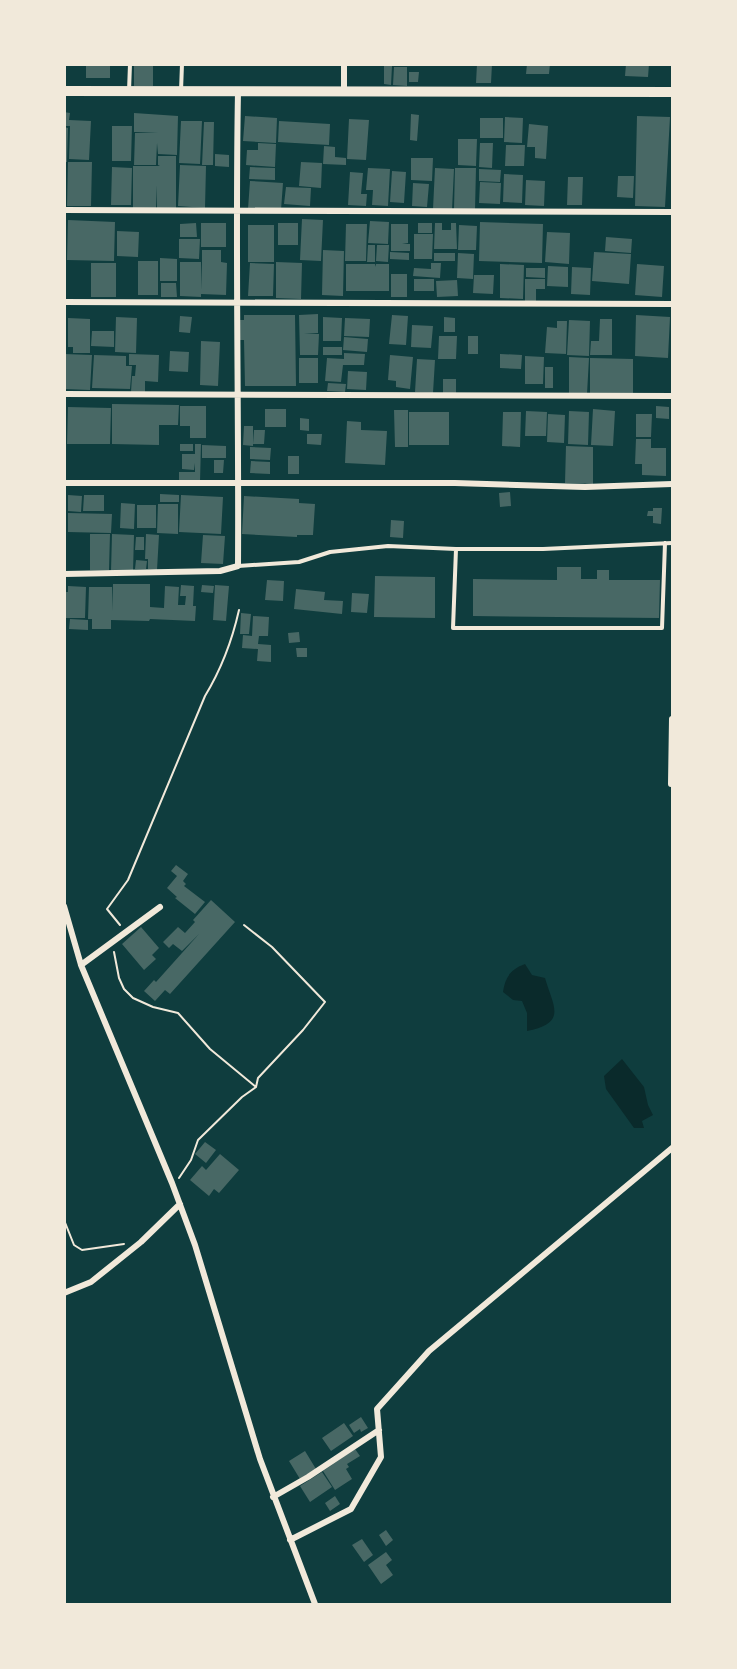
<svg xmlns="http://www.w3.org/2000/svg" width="737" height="1669" font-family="'IBM Plex Sans',sans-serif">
	<rect width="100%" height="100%" fill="#0f3d3e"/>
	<!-- water -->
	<path fill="#0a2a2b" d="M525,964L532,975L545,978C553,1006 568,1023 527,1031V1013L522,1001L513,1000L503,992C505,977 511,969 525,964Z
		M622,1059L644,1087L648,1105L653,1115L642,1121L644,1128H634L606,1089L604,1076Z"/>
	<!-- building -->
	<path fill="#486865" d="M86,64H110V78H86Z
		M134,64H153V86H134Z
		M477,64H492L491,83H476Z
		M527,64H550L549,74H526Z
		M626,64H649L648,77L625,76Z
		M384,66H392L391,85L384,84Z
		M394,67H407V86L393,85Z
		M409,72H419L418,82H409Z
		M64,112L70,113L69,120L91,121L89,160L69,159L70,126H64Z
		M134,113L178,116L177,155L158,154L157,143L156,165H134L135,133L158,132H134Z
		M411,114L419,115L417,141L410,140Z
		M245,116L277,118L276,143L243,141Z
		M637,116L670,117L665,207L635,206Z
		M505,117L523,118L522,143L504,142Z
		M480,118H503V138H480Z
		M349,119L369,120L366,160L347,159Z
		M181,121H202L200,164L179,163Z
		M279,121L330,124L329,145L278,142Z
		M204,122H214L213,165H202Z
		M529,124L548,126L546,159L535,158V147H527Z
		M112,126H132L131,161H112Z
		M64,127L68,128L67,162H64Z
		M458,139H477L476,166L458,165Z
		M258,143L276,144L275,167L246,165L247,150H258Z
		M480,143H493L492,168L479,167Z
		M506,145H525L524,166H505Z
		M324,146L335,147V157L346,158V165L323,164Z
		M215,154L229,155V167L215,166Z
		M158,156H176V208H157V185L156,208H133V166H160L158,165Z
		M411,158H433L432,181L411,180Z
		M68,162H92L91,206H67Z
		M301,162L322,163L321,188L299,186Z
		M180,165L206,166L205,208L178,206Z
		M112,167L132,168L131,205H111Z
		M250,167L275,168V180L249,179Z
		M368,168L390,169L388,206L372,205L373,190H366Z
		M435,168L454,169L452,210L433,209Z
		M455,168H476L475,210L454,209Z
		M479,169L501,170L500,182L479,181Z
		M392,171L406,172L404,203L390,202Z
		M350,172L363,173L361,194H367L366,206L348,205Z
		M504,174L523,175L522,203L503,202Z
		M618,176H634L633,198L617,197Z
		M568,177H583L582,205H567Z
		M526,180L545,181L544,206L525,205Z
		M250,181L283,183L281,210L248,209Z
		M480,182L501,183L500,204L479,203Z
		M413,183L429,184L427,207L412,206Z
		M286,187L311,188L310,206L284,204Z
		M302,219L323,220L321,261L300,260Z
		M68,220L115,222L114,261L67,260Z
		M370,221L389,222L388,244L368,243Z
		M480,222L543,224L542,263L479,261Z
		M196,223L197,237H180V224Z
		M201,223H226V247H201Z
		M278,223H298V245H278Z
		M418,223H432V233H418Z
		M435,223H442V230H451V223H456L457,249H434Z
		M346,224H367L366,261H345Z
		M391,224H408V243L402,244H410V251H391Z
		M248,225H274V262H248Z
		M459,225L477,226L476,250H458Z
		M117,231L139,232L138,257L117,256Z
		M547,232L570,233L569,264L545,262Z
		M414,234H433L432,259H414Z
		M606,237L632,239L631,253L605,251Z
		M179,239H200L199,259L179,258Z
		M368,245H375V262H367Z
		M377,245H389L388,262L376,261Z
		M202,250H221V262L227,263L226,295L201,294V297L180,296V262H201L202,290Z
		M323,250L344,251L343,296L322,295Z
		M390,252L409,253V260L390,259Z
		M594,252L631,254L629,284L592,281Z
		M434,253H455V261H434Z
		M458,253L474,254L473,279L457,278Z
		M160,258L177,259V281H160Z
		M138,261H158V295H138Z
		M276,262L302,263L301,299L276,298Z
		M91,263H116V297H91Z
		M250,263L274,264L273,296H248Z
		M431,263H441L440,278L413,276L414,268L431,269Z
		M346,264H375V267L376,264H389V291H346Z
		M500,264L524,265L523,299L500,298Z
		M637,264L664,266L662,297L635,295Z
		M548,266L568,267V287L547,286Z
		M572,267L591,268L590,295L571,294Z
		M526,268H545V278L526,277Z
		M391,274H407V297H391Z
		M474,275H494L493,294L473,293Z
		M414,279H434V291H414Z
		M525,279H545V289H536V301H525Z
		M457,280L458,296L437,297L436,281Z
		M161,283H176L177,297H161Z
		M318,314V333L304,334H319L318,355H300L299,315Z
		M244,315H295L296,386H245L244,340H240V320H244Z
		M392,315L408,316L406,345L389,344Z
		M636,315L670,317L668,358L635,356Z
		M180,316L192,317L190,333L179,332Z
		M116,317L137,318L136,353L115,352Z
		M323,317L342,318L341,341H323Z
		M444,317L455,318V332H444Z
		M68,318L90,319V353H73V347H68Z
		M345,318L370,319L369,337L344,336Z
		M600,319H612V355H590L591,341H599Z
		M569,320L590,321L589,356L567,355Z
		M557,321H567L566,354L545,353L547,327L557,328Z
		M412,325L433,326L431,348L411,347Z
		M92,331H114V347L91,346Z
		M439,336H457L456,359H438Z
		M468,336H478V354H468Z
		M344,337L368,339L367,352L343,350Z
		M201,341L220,342L218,386L200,385Z
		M323,347H342V355H323Z
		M170,351L189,352L188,372L169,371Z
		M344,353L365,354L364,365H343L341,382L325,381L327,358L344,359Z
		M64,354L92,355L90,390L64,389Z
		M129,354L159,355L158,382L145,381V392H131L132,376H135L136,365H129Z
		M500,354L522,355L521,369L500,368Z
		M94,355L126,356V366H132L130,389L92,388Z
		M390,355L413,357L410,389L396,387V381L388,380Z
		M525,356L544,357L543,384H525Z
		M569,357L589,358L587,394H569Z
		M299,358H318V383H299Z
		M590,358L633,359V395L590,394Z
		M417,359L435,360L433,393L415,392Z
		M545,367H553V388H545Z
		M348,371L367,372L366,390L347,389Z
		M443,379H456V393H443Z
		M328,383L346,384L345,392L327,391Z
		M112,404L179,405L178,425H159V445L112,444Z
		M180,406H206V438H190V426H180Z
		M656,406L669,407V419L656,418Z
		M68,407L111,408L110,444H67Z
		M265,409H286V427H265Z
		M593,409L615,411L613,446L591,445Z
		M394,410H408V447H395Z
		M526,411L547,412L546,436H525Z
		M569,411L589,412L588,445L568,444Z
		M409,412H449V445H409Z
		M503,412H521L520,447L502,446Z
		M548,414L565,415L564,443L547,442Z
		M636,414H652L651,437H636Z
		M300,418L309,419V431L300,430Z
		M347,421L361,422V430L387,431L385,465L345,463Z
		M244,426H253V446L243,445Z
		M254,430H265L264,444H253Z
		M307,434H322L321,445L307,444Z
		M636,439H651V448H666V476L642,475V464H635Z
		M180,444H193V451H180Z
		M195,444H201L200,482H179V472H195V463L194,470L182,469V454H195Z
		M202,445L226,446V458H202Z
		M566,446L593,447V484L565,483Z
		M250,447L271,448L270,460L250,459Z
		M288,456H299V474H288Z
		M214,460H224L223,473H214Z
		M251,461L270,462V474L250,473Z
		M510,492L511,506L500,507L499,493Z
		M160,494L179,495V502H160Z
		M68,495L82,496L81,512L68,511Z
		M84,495H104V511H83Z
		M181,495L223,497L221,534L179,532Z
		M244,496L299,499V503L315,504L313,535H297V537L242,534Z
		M121,503L135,504L134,529L120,528Z
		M158,504H178V534L157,533Z
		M137,505H156V528H137Z
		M653,508H662L661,524L653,523V516H647L648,511H653Z
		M68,513L112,514L111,533L68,532Z
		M391,520L404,521L403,538L390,537Z
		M90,534H110L109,570H90Z
		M112,534L134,535L133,572L111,571Z
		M146,534L159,535L157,570L148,569V559H145Z
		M203,535L225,536L223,564L201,563Z
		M136,537H144V550H135Z
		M136,560L147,561L146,569H135Z
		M557,567H581V579H597V570H609V580H660L659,618L473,616V579L557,580Z
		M375,576L435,577V618L374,617Z
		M267,580L284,581L283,601L265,600Z
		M113,584H150V607L164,608L165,586L179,587L178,605H185L186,596H180L181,585L194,586L193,606H196L195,621L150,619L149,621L111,620V629H92V619H88L89,587H112V611Z
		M202,585L214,586L213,593L201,592Z
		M215,585L229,586L226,621L213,620Z
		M68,586L86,587L85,618H64V592H68Z
		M296,589L325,592L324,600L343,601L342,614L294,609Z
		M352,593L369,594L367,613L351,612Z
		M241,613L251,614L249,634H240Z
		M253,616L269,617L268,636H259L258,644L271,645V662L257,661L258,649L242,648L243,635L252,636Z
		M70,619L88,620V630L69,629Z
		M299,632L300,642L289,643L288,633Z
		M296,648H307V657H297Z
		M176,865L188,874L183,881L186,884L184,886L205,902L195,914L175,898L177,897L167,888L177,876L171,871Z
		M211,900L235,922L170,994L165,990L155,1001L144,991L154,980L156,982L199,934L182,951L173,944L169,948L163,942L178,927L185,933L195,922L193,920Z
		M141,927L159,948L152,955L156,959L144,970L122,944Z
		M205,1142L216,1150L206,1163L195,1154Z
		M220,1154L239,1170L219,1193L214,1189L209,1196L190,1180L202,1166L206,1170Z
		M361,1417L368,1428L361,1432L360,1429L354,1433L349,1425Z
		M344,1423L353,1436L331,1451L322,1438Z
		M355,1449L360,1456L347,1464L349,1467L346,1469L352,1479L335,1490L323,1471Z
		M305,1451L316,1469L300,1479L289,1461Z
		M322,1472L332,1487L310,1502L300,1486Z
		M335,1496L340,1504L330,1511L325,1503Z
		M386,1530L393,1540L386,1546L379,1535Z
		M362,1539L373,1555L364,1562L352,1545Z
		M386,1552L392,1560L386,1565L393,1575L381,1584L368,1565Z"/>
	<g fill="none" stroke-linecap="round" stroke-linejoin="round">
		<!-- path -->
		<path stroke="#f1e9da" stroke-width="2" d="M120,925L107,909L128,880L205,696C222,668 232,641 239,610
			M114,952L119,978L124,989L133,998L153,1007L178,1013L210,1049L256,1087
			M179,1178L191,1160L198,1140L242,1097L256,1087L258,1078L303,1030L325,1002L272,947L244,925
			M64,1220L74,1245L82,1250L124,1244"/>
		<!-- service -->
		<path stroke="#f1e9da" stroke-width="4" d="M129,91L130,64
			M181,91L182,64
			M456,549L453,628H662L665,543
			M238,566L299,562L330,552L388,546L456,549H543L672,543"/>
		<!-- minor -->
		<path stroke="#f1e9da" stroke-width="6" d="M344,64V92
			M64,210L672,212
			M64,302L672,304
			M64,394L672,396
			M64,483H455L585,487L672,484
			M64,574L220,571L238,566C239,408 235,250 238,92
			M671,784L672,719
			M64,906L81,965L172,1183L195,1245L260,1459L315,1604
			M81,965L160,907
			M64,1293L91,1282L141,1242L180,1204
			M273,1497L308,1477L379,1430
			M290,1540L351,1509L381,1457L377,1409L429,1351L672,1148"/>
		<!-- secondary -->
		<path stroke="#f1e9da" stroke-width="10" d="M64,91L672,92"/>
	</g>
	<!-- border -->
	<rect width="737" height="1669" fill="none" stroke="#f1e9da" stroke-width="132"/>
</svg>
